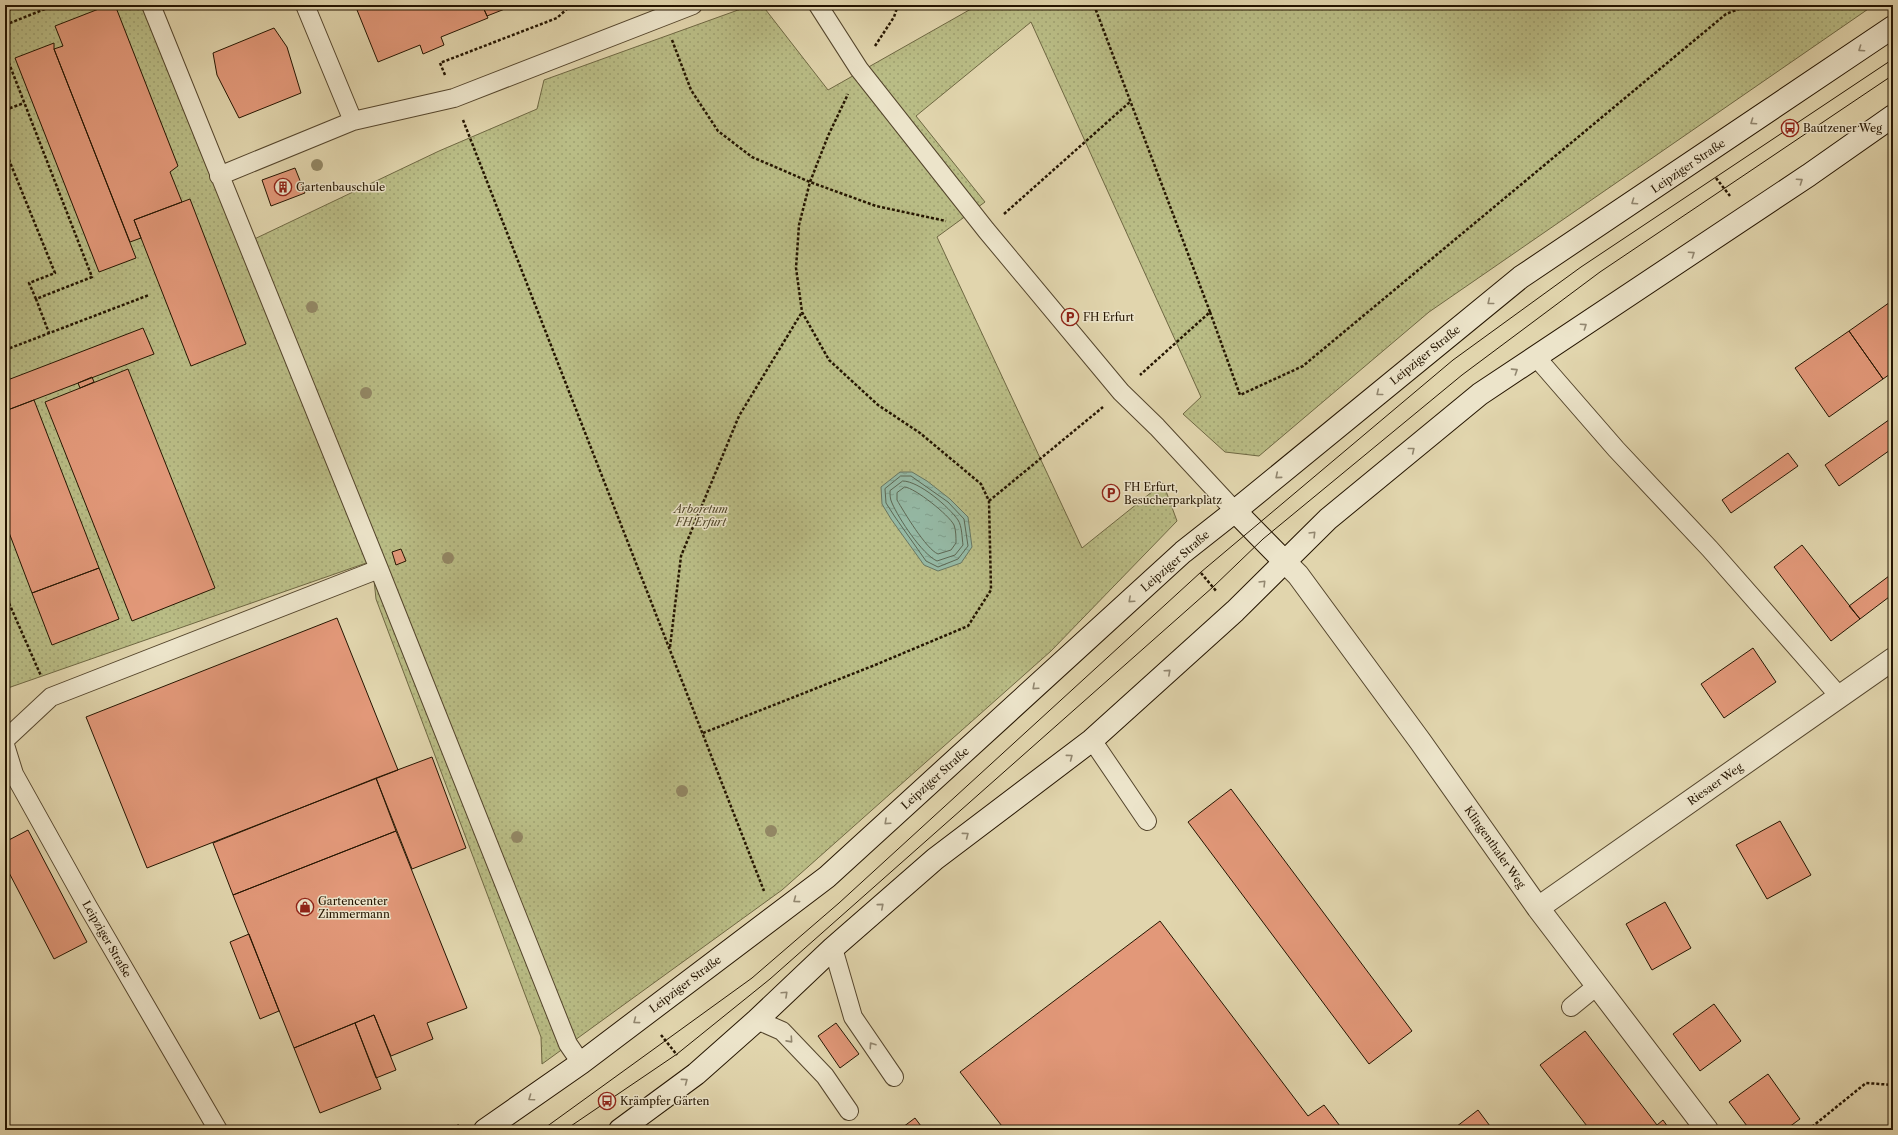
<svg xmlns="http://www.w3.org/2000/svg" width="1898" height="1135" font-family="'Libre Caslon Text',serif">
	<defs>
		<pattern id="park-dots" width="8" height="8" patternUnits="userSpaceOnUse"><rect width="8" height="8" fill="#b9bc85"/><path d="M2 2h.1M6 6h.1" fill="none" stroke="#9fa171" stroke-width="1.8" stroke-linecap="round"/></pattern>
		<pattern id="water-ripples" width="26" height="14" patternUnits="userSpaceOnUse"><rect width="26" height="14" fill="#95b9a5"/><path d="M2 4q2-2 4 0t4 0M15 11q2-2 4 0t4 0" fill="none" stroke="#809e8c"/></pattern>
	</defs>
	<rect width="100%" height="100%" fill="#e1d5ad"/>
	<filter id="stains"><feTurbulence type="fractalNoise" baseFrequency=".005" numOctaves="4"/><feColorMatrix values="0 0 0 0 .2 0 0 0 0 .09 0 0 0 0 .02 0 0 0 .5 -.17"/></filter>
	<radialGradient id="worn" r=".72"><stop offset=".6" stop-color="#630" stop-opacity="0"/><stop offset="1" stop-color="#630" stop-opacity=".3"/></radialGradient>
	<!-- park -->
	<path fill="url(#park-dots)" stroke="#6f6843" d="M5,5H154L246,243L439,151L537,109L544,80L752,5H762L828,90L978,5H1874L1429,312L1259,456L1225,452L1183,414L1201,397L1031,22L916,116L985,202L937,237L1082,548L1163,483L1177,521L1051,651L782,890L542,1064L541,1037L376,599L372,561L5,689Z"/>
	<!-- water -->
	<path fill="url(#water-ripples)" stroke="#687763" d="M900,472H912L927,481L950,499L968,517L972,547L961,563L938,571L924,565L891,519L882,504L881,487Z"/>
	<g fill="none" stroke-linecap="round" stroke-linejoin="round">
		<!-- shore -->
		<path stroke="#5d6753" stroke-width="1" d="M901,476H911L948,502L964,519L968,546L958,559L938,567L926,561L895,517L886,503L885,489Z
			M903,481C919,481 949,507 958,520C962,526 962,538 963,545L955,555L937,561C922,554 899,519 892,503C890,499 890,495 890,491Z
			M905,487C915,488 949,515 954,525C956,530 956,538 956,543L951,550L938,554C926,549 904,512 897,500V493Z"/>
	</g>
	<!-- building -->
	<path fill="#e29879" stroke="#251501" d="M5,5H23L5,12Z
		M109,5H115L178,166L170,172L182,202L134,220L141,238L130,242L54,49L63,46L55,26Z
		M355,5H482L488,18L441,37L444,45L423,54L420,45L378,62Z
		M482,5H515L487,16Z
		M274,28L287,47L301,93L239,118L217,75L213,53Z
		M54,43V49L136,258L99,272L15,58Z
		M295,168L305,193L271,206L262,180Z
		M190,199L246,344L191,366L134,220Z
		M1893,300V372L1883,379L1849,331Z
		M143,328L154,354L5,411V381Z
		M1849,331L1883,379L1829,417L1795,368Z
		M128,369L215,588L132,621L45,402Z
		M92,377L94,382L80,388L78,383Z
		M34,400L99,568L32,593L5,522V411Z
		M1893,417V448L1839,486L1825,465Z
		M1788,453L1798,466L1731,513L1722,500Z
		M1802,545L1860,619L1831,641L1774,567Z
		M401,549L406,561L396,565L392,552Z
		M99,568L119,619L52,645L32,593Z
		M1893,573V594L1860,619L1849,606Z
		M337,618L398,770L147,868L86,717Z
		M1753,648L1776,682L1724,718L1701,684Z
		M432,757L466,848L412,869L376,778Z
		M376,778L396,831L233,895L213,843Z
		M1231,789L1412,1031L1369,1064L1188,822Z
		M1780,821L1811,875L1767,899L1736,845Z
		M28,830L87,942L54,959L5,865V842Z
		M396,831L467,1008L427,1023L433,1039L391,1056L374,1015L294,1048L233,895Z
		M1665,902L1691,948L1652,970L1626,924Z
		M1160,921L1308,1116L1324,1105L1343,1130H1005L960,1072Z
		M249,934L279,1011L260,1019L230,942Z
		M1714,1004L1741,1041L1700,1071L1673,1034Z
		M374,1015L396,1070L376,1078L355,1023Z
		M355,1023L381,1089L320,1113L294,1048Z
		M836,1023L859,1054L840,1068L818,1036Z
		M1585,1031L1657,1125L1663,1120L1670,1130H1590L1540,1065Z
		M1768,1074L1800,1119L1785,1130H1750L1729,1102Z
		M1478,1110L1493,1130H1452Z
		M915,1118L924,1130H899Z"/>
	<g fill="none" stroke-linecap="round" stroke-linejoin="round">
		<defs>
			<path id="lane" d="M151,5L379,569
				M818,5L859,69L986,230L1121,392L1157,427L1235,511
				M353,121L454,98L693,5
				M219,176L353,121L305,5
				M1536,357L1616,449L1710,549L1840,697
				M5,740L51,697L379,569L568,1044L581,1063
				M1092,740L1147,821
				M5,745L14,774L87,905L218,1130
				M833,948L853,1017L894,1077
				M1571,1007L1598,985
				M757,1020L782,1031L825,1076L849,1111"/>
			<path id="street" d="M1285,562L1298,575L1420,741L1538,908L1707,1130
				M1538,908L1893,659"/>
			<path id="secondary" d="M1235,511L1285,562
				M485,1130L581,1063L827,877L1183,552L1235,511L1521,277L1893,27
				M620,1130L696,1074L757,1020L833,948L935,859L1092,740L1235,611L1328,519L1480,394L1809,175L1893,116"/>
		</defs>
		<!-- lane casing -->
		<use href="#lane" stroke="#54452c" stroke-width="20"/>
		<!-- street casing -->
		<use href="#street" stroke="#54452c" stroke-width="24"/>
		<!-- secondary casing -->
		<use href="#secondary" stroke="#251501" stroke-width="24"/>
		<!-- path -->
		<path stroke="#251501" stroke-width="2.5" stroke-dasharray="3 2" stroke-linecap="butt" d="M1094,5L1210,312L1140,375
			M5,25L50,7
			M672,40L691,90L718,131L752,157L810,182L876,206L946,221
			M875,46L894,17L898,5
			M5,53L92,277L36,299L49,333
			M445,75L440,63L557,18L568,8L575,5
			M5,110L24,103
			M463,120L764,891
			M5,150L55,273L29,283L36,299
			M1716,178L1730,196
			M1004,214L1131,101
			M1210,312L1240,395L1303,366L1726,14L1749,5
			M5,350L149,295
			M989,501L1103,407
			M1201,573L1217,592
			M5,594L41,676
			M670,647L681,556L739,416L802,312
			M703,733L875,665L968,626L991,590L989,501L981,484L920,433L878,405L829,360L802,312L796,268L799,225L810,182L828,136L848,94
			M661,1035L677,1055
			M453,1130L459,1125
			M1808,1130L1866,1083L1893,1085"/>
		<!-- lane -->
		<use href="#lane" stroke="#ece4ca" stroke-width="18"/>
		<!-- street -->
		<use href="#street" stroke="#ece4ca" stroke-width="22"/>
		<!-- secondary -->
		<use href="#secondary" stroke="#ece4ca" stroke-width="22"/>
		<!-- tram -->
		<path stroke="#251501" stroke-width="1" d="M542,1130L752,978L839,903L1201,572L1453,360L1581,267L1893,59
			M565,1130L677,1054L770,979L1213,587L1263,539L1462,375L1600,272L1893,75"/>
	</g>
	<!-- trees -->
	<g fill="#928764">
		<circle cx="317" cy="165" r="6"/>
		<circle cx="312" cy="307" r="6"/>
		<circle cx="366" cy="393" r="6"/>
		<circle cx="448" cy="558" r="6"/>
		<circle cx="682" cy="791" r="6"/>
		<circle cx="771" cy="831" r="6"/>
		<circle cx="517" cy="837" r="6"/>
	</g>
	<!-- one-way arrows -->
	<defs><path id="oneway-chevron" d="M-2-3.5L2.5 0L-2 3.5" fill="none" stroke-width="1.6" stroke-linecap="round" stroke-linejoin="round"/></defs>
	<g stroke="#928770">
		<use href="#oneway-chevron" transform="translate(1861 49) rotate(146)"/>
		<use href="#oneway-chevron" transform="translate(1753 122) rotate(146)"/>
		<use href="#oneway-chevron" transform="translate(1800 181) rotate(-34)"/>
		<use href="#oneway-chevron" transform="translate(1634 202) rotate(146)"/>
		<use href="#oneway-chevron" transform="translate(1692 254) rotate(-34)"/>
		<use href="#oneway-chevron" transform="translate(1490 302) rotate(141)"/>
		<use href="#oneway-chevron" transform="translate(1584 326) rotate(-34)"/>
		<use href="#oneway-chevron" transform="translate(1515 371) rotate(-33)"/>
		<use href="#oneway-chevron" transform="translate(1379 393) rotate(141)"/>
		<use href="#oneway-chevron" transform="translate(1412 450) rotate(-39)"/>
		<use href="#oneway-chevron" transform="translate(1278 476) rotate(140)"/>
		<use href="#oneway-chevron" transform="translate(1313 534) rotate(-45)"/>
		<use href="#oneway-chevron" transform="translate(1263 583) rotate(-45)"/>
		<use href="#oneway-chevron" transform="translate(1131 600) rotate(138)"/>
		<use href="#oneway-chevron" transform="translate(1168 672) rotate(-42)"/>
		<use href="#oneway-chevron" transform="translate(1035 687) rotate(138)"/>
		<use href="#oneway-chevron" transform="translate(1070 757) rotate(-37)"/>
		<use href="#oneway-chevron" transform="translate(887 822) rotate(138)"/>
		<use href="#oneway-chevron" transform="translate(966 835) rotate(-37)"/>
		<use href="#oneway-chevron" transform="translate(796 900) rotate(143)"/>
		<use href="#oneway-chevron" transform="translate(881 906) rotate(-41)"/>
		<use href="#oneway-chevron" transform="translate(785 994) rotate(-43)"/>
		<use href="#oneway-chevron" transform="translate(636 1021) rotate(143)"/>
		<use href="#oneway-chevron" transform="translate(790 1040) rotate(48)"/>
		<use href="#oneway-chevron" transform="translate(872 1045) rotate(-124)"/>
		<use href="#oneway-chevron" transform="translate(685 1081) rotate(-37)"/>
		<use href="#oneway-chevron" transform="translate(531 1098) rotate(145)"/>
	</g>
	<!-- icons -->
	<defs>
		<symbol id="bus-ring" viewBox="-11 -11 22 22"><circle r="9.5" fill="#ece4ca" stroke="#8f2418" stroke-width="1.5"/><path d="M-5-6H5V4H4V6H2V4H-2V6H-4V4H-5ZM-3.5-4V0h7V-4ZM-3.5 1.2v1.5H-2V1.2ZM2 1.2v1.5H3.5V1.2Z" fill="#8f2418"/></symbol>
		<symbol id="building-ring" viewBox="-11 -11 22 22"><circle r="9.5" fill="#ece4ca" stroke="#8f2418" stroke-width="1.5"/><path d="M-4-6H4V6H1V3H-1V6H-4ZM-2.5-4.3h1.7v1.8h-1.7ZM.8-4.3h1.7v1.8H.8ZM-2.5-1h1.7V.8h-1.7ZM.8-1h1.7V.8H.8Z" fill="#8f2418"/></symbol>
		<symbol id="parking-ring" viewBox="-11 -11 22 22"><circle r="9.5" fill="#ece4ca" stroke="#8f2418" stroke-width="1.5"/><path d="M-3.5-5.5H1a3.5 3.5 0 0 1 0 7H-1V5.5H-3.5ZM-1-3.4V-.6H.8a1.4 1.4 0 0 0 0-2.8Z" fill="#8f2418"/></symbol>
		<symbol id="shop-ring" viewBox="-11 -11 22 22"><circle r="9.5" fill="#ece4ca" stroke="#8f2418" stroke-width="1.5"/><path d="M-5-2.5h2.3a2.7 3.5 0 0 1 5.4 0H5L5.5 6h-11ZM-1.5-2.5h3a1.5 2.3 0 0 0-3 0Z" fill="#8f2418"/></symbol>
	</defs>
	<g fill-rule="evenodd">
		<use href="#bus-ring" x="1780" y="118" width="20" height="20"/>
		<use href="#building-ring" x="273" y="177" width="20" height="20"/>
		<use href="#parking-ring" x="1060" y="307" width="20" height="20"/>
		<use href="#parking-ring" x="1101" y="483" width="20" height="20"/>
		<use href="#shop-ring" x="295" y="897" width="20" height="20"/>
		<use href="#bus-ring" x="597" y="1091" width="20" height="20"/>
	</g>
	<g text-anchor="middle" stroke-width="3" stroke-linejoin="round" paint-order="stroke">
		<!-- poi labels -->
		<g font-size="11" fill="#251501" stroke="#ece4ca" text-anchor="start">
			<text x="1803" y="132">Bautzener Weg</text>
			<text x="296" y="191">Gartenbauschule</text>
			<text x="1083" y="321">FH Erfurt</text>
			<text x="1124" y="491">FH Erfurt,<tspan x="1124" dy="13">Besucherparkplatz</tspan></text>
			<text x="318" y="905">Gartencenter<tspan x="318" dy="13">Zimmermann</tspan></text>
			<text x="620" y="1105">Krämpfer Gärten</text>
		</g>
		<!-- street labels -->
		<g font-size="11" fill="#251501" stroke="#ece4ca">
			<text transform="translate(1688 166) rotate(-34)" y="4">Leipziger Straße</text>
			<text transform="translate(1425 355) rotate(-39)" y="4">Leipziger Straße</text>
			<text transform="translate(1175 561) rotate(-41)" y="4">Leipziger Straße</text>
			<text transform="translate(935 778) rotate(-42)" y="4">Leipziger Straße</text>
			<text transform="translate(1715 784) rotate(-35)" y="4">Riesaer Weg</text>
			<text transform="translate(1495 847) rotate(55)" y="4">Klingenthaler Weg</text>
			<text transform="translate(107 939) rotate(60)" y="4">Leipziger Straße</text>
			<text transform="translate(685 984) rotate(-37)" y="4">Leipziger Straße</text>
		</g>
		<!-- park labels -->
		<g font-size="11" font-style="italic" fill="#514729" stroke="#ece4ca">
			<text x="701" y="513">Arboretum<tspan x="701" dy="13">FH Erfurt</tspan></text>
		</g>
	</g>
	<!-- margin -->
	<rect width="1898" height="1135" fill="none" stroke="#e1d5ad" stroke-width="20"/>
	<rect x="6" y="6" width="1886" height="1123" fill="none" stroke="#251501" stroke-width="2"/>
	<rect x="10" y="10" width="1878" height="1115" fill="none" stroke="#251501"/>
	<rect width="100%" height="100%" filter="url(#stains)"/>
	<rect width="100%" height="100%" fill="url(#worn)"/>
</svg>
